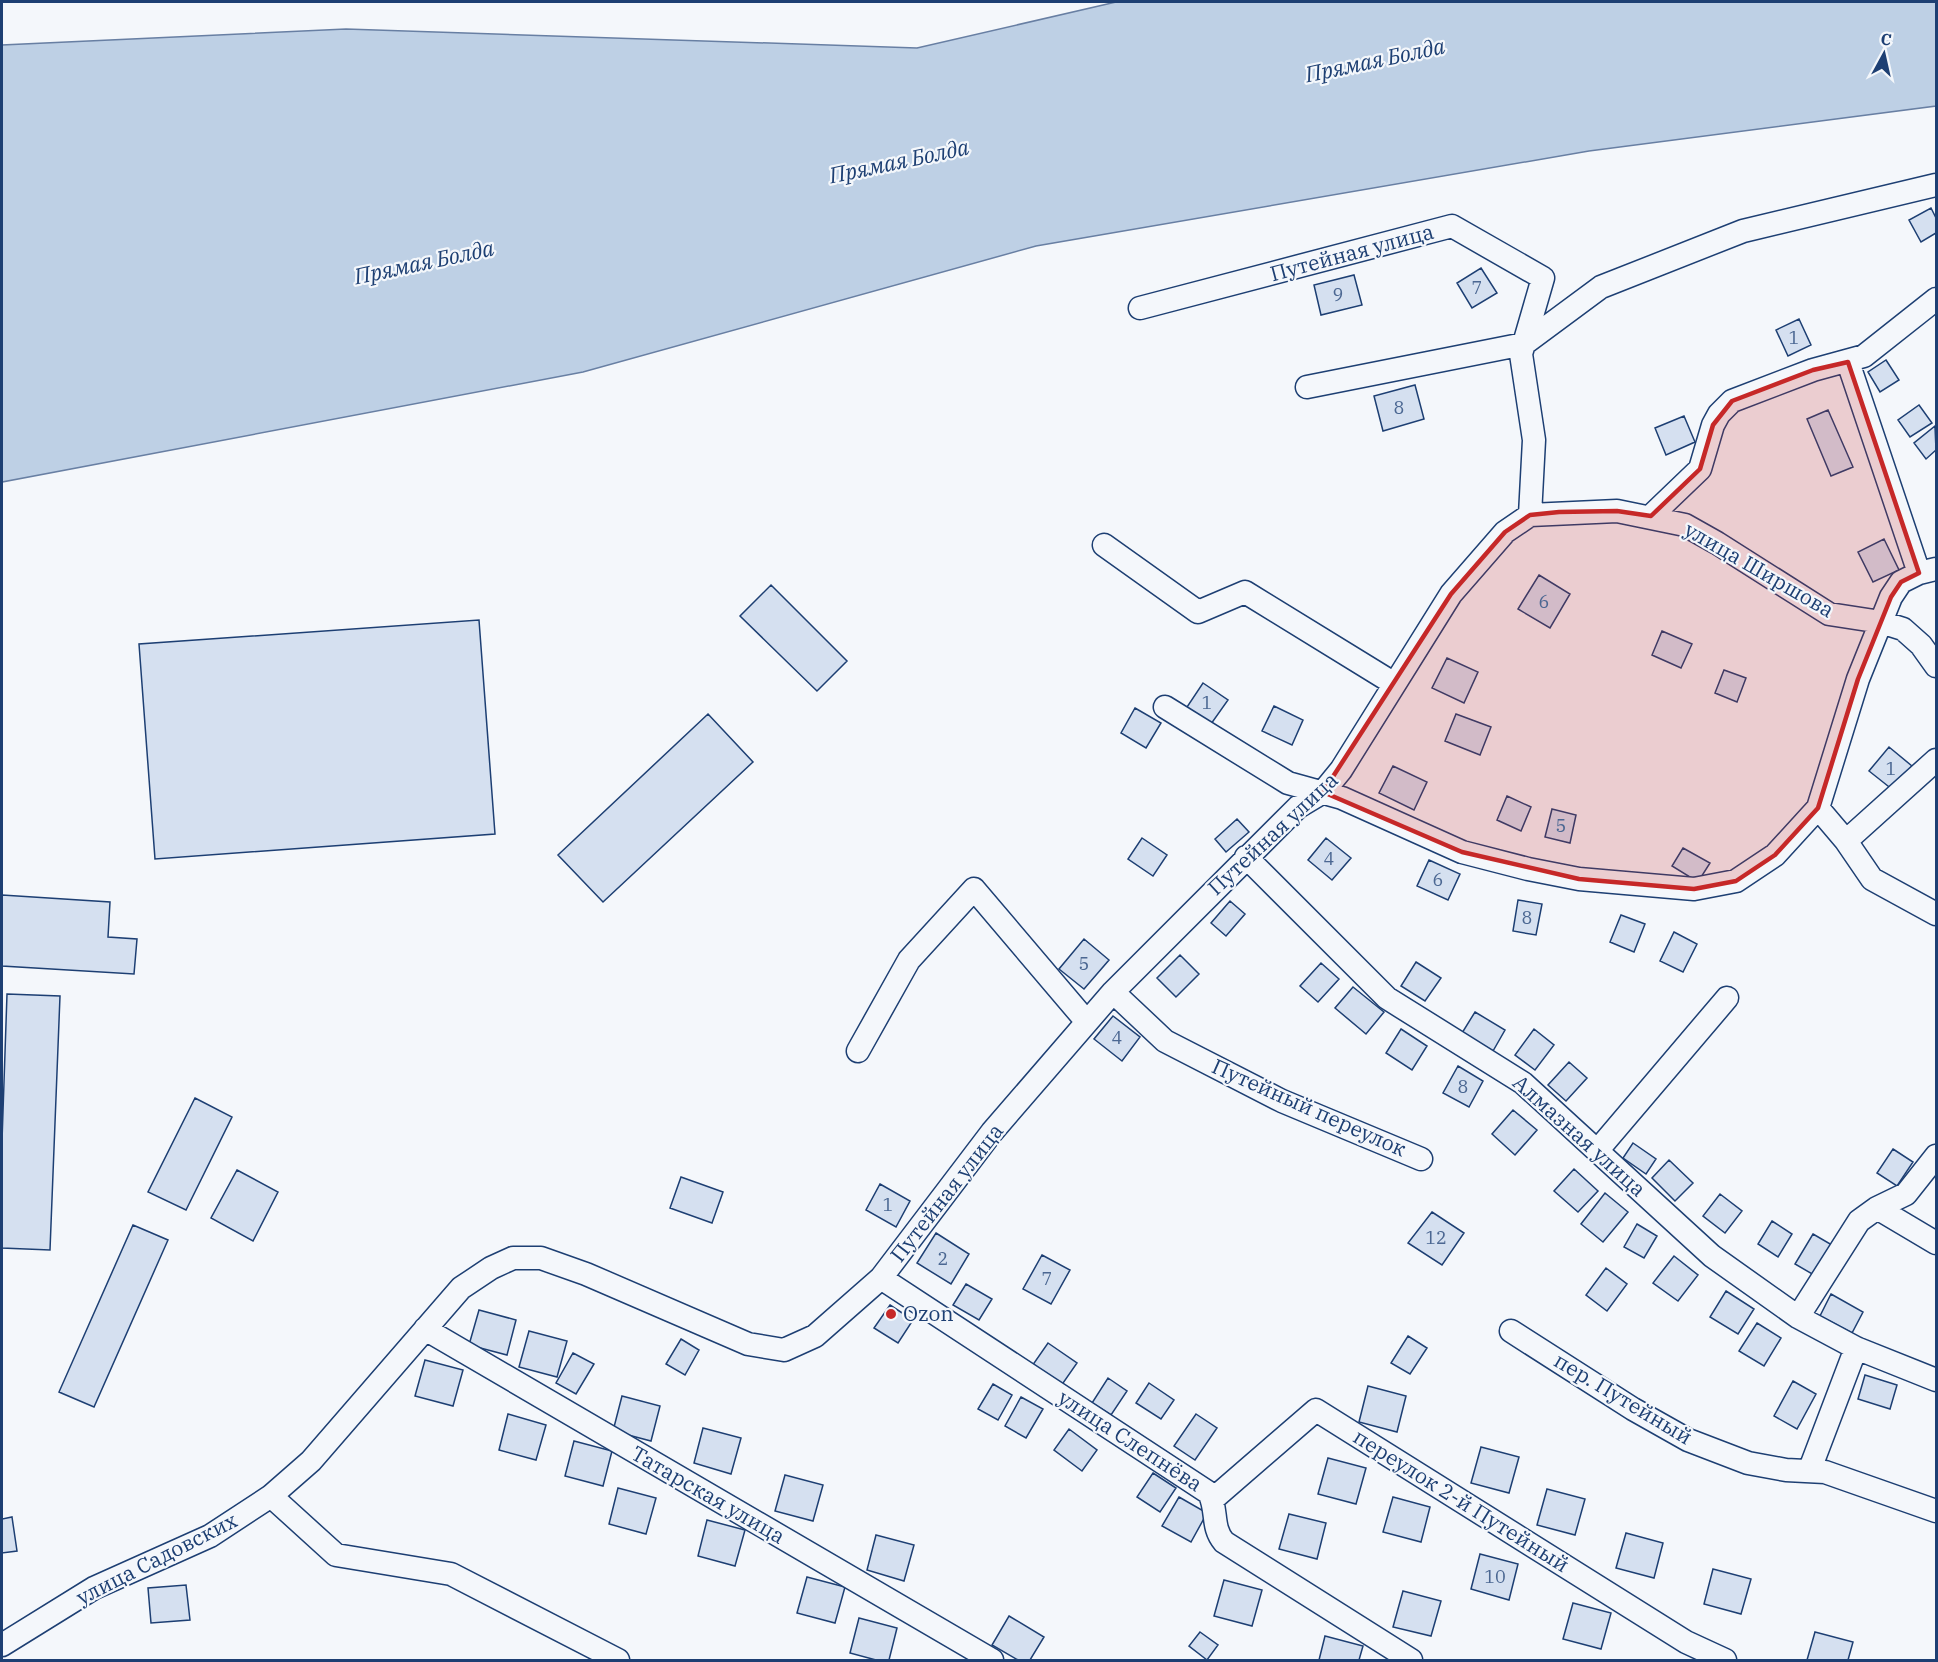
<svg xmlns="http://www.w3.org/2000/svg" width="1938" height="1662" font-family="'IBM Plex Serif',serif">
	<rect width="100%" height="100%" fill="#f4f7fb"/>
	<!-- water -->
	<path fill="#bed0e5" stroke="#687fa3" stroke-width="1.5" d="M1116,2H1936V106L1589,151L1036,246L583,372L2,482V45L346,29L917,48Z"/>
	<!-- building -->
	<path fill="#d5e0f0" stroke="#1d3f73" stroke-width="1.5" d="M1931,208L1936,218V233L1921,242L1909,220Z
		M1481,268L1497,293L1472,308L1457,283Z
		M1354,275L1362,305L1321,315L1314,285Z
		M1799,319L1811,345L1788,356L1776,330Z
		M1886,360L1899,380L1880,392L1868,372Z
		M1415,385L1424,419L1383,431L1374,396Z
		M1919,405L1932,423L1910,437L1898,420Z
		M1828,410L1853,467L1831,476L1807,419Z
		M1684,416L1695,442L1666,455L1655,428Z
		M1935,426L1936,450L1926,459L1914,443Z
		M1884,539L1899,570L1873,582L1858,552Z
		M1539,575L1570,594L1550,628L1518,609Z
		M771,585L847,661L817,691L740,616Z
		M479,620L495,834L155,859L139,644Z
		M1662,631L1692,644L1681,668L1652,655Z
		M1447,658L1478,672L1464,703L1432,688Z
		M1724,670L1746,678L1737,702L1715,693Z
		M1203,683L1228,700L1211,724L1187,707Z
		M1274,706L1303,720L1292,745L1262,731Z
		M1135,708L1161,723L1146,748L1121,733Z
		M708,714L753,762L603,902L558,855Z
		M1456,714L1491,727L1480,755L1445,741Z
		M1889,747L1912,766L1893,790L1869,771Z
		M1393,766L1427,782L1414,810L1379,793Z
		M1507,796L1531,807L1521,831L1497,820Z
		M1552,809L1576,815L1570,843L1545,837Z
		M1237,819L1249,832L1226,852L1215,839Z
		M1142,838L1167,855L1153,876L1128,859Z
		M1326,838L1351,858L1332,880L1308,860Z
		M1683,848L1710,863L1698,882L1672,866Z
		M1429,860L1460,874L1448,900L1417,886Z
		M2,895L110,902L108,937L137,939L134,974L2,966Z
		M1518,900L1542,904L1536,935L1513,931Z
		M1230,901L1245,914L1226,936L1211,923Z
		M1621,915L1645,924L1634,952L1610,942Z
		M1674,932L1697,944L1683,972L1660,961Z
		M1084,939L1109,960L1084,989L1059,969Z
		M1180,955L1199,974L1176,997L1157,978Z
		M1416,962L1441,978L1425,1001L1401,986Z
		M1321,963L1339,979L1318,1002L1300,986Z
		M1353,987L1384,1012L1366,1034L1335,1008Z
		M7,994L60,996L50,1250L2,1248V1141Z
		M1475,1012L1505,1030L1493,1051L1462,1033Z
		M1113,1016L1140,1037L1122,1061L1094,1039Z
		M1401,1029L1427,1046L1412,1070L1386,1053Z
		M1534,1029L1554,1045L1535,1070L1515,1055Z
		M1569,1062L1587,1078L1566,1101L1548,1085Z
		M1458,1066L1483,1081L1469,1107L1443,1093Z
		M195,1098L232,1117L186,1210L148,1192Z
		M1513,1110L1537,1130L1515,1155L1492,1134Z
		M1633,1143L1656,1159L1646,1174L1623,1158Z
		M1893,1149L1913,1162L1897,1186L1877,1173Z
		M1669,1160L1693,1183L1675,1201L1652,1178Z
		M1574,1169L1598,1191L1578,1212L1554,1191Z
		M237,1170L278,1192L253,1241L211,1218Z
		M681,1177L723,1192L712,1223L670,1208Z
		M880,1184L910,1201L896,1227L866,1210Z
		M1605,1193L1628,1212L1603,1242L1581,1224Z
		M1720,1194L1742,1211L1725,1233L1703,1216Z
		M1432,1212L1464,1233L1442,1265L1408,1243Z
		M1772,1221L1792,1234L1778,1257L1758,1244Z
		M1637,1224L1657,1236L1644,1258L1624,1247Z
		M133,1225L168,1240L94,1407L59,1392Z
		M936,1233L969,1254L951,1284L917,1263Z
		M1813,1234L1832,1245L1814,1275L1795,1264Z
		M1042,1255L1070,1270L1051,1304L1023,1289Z
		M1674,1256L1698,1275L1678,1301L1653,1283Z
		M1606,1268L1627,1284L1607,1311L1586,1295Z
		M966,1284L992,1299L979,1320L953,1305Z
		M1726,1291L1754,1309L1738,1334L1710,1317Z
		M1831,1294L1863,1312L1852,1333L1820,1316Z
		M890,1305L913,1320L898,1343L874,1328Z
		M479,1310L516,1320L507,1355L469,1345Z
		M1757,1323L1781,1338L1764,1366L1739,1351Z
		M529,1331L567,1341L557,1377L519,1367Z
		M1408,1336L1427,1348L1410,1374L1391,1363Z
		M681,1339L699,1350L685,1375L666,1364Z
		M1048,1343L1077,1363L1061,1386L1032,1366Z
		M573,1353L594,1364L576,1394L556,1383Z
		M425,1360L463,1370L453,1406L415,1396Z
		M1865,1375L1897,1385L1890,1409L1858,1399Z
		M1108,1378L1127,1391L1111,1415L1092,1403Z
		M1793,1381L1816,1394L1797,1429L1774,1416Z
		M1149,1383L1174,1400L1161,1419L1136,1403Z
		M993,1384L1012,1395L998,1420L978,1409Z
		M1368,1386L1406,1396L1397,1432L1359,1422Z
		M622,1396L660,1406L651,1441L613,1431Z
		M1021,1397L1043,1409L1026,1438L1005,1426Z
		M508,1414L546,1425L536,1460L499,1450Z
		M1196,1414L1217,1428L1195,1460L1174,1446Z
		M703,1428L741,1438L731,1474L694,1463Z
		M1069,1429L1097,1450L1082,1471L1054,1450Z
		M574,1441L612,1451L603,1486L565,1476Z
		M1481,1447L1519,1457L1509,1493L1471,1483Z
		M1328,1458L1366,1468L1356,1504L1318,1494Z
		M1153,1473L1176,1488L1160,1512L1137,1497Z
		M785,1475L823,1485L813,1521L775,1511Z
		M618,1488L656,1498L646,1534L609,1524Z
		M1547,1489L1585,1499L1575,1535L1537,1525Z
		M1179,1497L1207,1513L1191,1542L1162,1526Z
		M1393,1497L1430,1507L1421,1542L1383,1532Z
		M1289,1514L1326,1523L1317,1559L1279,1549Z
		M12,1517L17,1551L2,1553V1519Z
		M707,1520L745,1530L735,1566L698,1556Z
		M1626,1533L1663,1543L1654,1578L1616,1568Z
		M876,1535L914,1545L904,1581L867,1570Z
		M1480,1554L1518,1564L1509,1600L1471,1589Z
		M1713,1569L1751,1579L1741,1614L1704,1604Z
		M807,1577L845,1587L835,1623L797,1613Z
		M1224,1580L1262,1590L1252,1626L1214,1616Z
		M186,1585L190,1620L151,1623L148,1588Z
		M1403,1591L1441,1601L1431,1636L1393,1627Z
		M1573,1603L1611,1613L1601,1649L1563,1639Z
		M1009,1616L1044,1637L1030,1660H1018L992,1645Z
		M859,1618L897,1628L889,1660H876L850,1653Z
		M1200,1632L1218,1645L1207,1660L1189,1646Z
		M1815,1632L1853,1642L1848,1660H1807Z
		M1325,1636L1363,1646L1359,1660H1319Z"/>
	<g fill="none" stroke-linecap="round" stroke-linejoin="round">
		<defs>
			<path id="minor" d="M1140,308L1452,226L1543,278L1521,354L1534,440L1530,515
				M1848,362L1919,573
				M1307,387L1524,344L1601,287L1743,231L1936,185
				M1651,516L1700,469L1713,425L1719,414L1732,401L1813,370L1864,356L1936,299
				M1104,545L1198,612L1245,592L1393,683
				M1165,707L1288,783L1342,798L1462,852L1528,869L1579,879L1694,889L1736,881L1775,855L1818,808L1858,679L1891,597L1901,582L1919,573L1936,569
				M1818,808L1846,841L1872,879L1936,914
				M1846,841L1936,760
				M1246,857L1387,998L1523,1083L1712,1256L1798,1317L1856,1348L1936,1380
				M1113,992L1165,1041L1282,1101L1421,1159
				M858,1051L909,960L974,889L1087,1022
				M1597,1151L1727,998
				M1877,1208L1936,1243
				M881,1278L1209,1493C1218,1510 1211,1527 1224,1542L1411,1660
				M1798,1317L1859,1221L1877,1208L1906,1194L1936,1156
				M425,1329L992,1660
				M1511,1331L1633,1409L1688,1440L1748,1463L1786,1470L1825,1472L1936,1511
				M1810,1469L1856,1348
				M271,1496L336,1555L451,1574L618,1660
				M1212,1500L1316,1410L1686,1642L1725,1660
				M2,1645L94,1588L210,1536L271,1496L311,1461L461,1288L491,1268L513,1258H541L586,1274L748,1344L784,1350L815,1336L881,1278L992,1132L1113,992L1298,807L1323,792L1341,770L1451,594L1505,532L1530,515L1617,511L1685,525L1717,543L1829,614L1881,622L1903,629L1921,645L1936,666"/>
		</defs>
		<!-- minor casing -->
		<use href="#minor" stroke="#1d3f73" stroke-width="25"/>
		<!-- minor -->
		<use href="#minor" stroke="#f4f7fb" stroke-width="22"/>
	</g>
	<!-- marked area -->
	<path fill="#c62828" fill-opacity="0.2" stroke="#c62828" stroke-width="4.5" stroke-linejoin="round" d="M1848,362L1919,573L1901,582L1891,597L1858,679L1818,808L1775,855L1736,881L1694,889L1579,879L1462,852L1323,792L1451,594L1505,532L1530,515L1559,512L1617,511L1651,516L1700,469L1713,425L1732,401L1813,370Z"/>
	<!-- markers -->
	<circle fill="#c62828" stroke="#f4f7fb" stroke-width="2" cx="891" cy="1314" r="6"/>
	<g text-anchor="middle" stroke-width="4.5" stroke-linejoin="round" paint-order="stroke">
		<!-- number labels -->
		<g font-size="18" fill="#4b6792">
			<text x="1477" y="294">7</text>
			<text x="1338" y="301">9</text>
			<text x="1794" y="344">1</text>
			<text x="1399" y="414">8</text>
			<text x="1544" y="608">6</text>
			<text x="1207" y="709">1</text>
			<text x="1891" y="775">1</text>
			<text x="1561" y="832">5</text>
			<text x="1329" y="865">4</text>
			<text x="1438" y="886">6</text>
			<text x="1527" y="924">8</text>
			<text x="1084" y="970">5</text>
			<text x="1117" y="1044">4</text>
			<text x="1463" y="1093">8</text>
			<text x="888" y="1211">1</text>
			<text x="1436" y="1244">12</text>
			<text x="943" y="1265">2</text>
			<text x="1047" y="1285">7</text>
			<text x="1495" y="1583">10</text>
		</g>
		<!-- street labels -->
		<g font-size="21" fill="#1d3f73" stroke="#f4f7fb">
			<text transform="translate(1352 253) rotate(-15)" y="7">Путейная улица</text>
			<text transform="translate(1759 570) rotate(30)" y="7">улица Ширшова</text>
			<text transform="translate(1273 834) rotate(-43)" y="7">Путейная улица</text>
			<text transform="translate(1309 1108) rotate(24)" y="7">Путейный переулок</text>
			<text transform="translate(1579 1136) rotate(42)" y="7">Алмазная улица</text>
			<text transform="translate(947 1193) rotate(-52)" y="7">Путейная улица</text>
			<text transform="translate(1623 1399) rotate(31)" y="7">пер. Путейный</text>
			<text transform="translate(1130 1441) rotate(33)" y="7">улица Слепнёва</text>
			<text transform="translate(708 1495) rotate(30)" y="7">Татарская улица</text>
			<text transform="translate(1461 1501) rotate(32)" y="7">переулок 2-й Путейный</text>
			<text transform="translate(157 1559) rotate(-27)" y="7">улица Садовских</text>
		</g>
		<!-- poi labels -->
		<g font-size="21" fill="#1d3f73" stroke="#f4f7fb" text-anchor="start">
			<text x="903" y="1321">Ozon</text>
		</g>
		<!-- water labels -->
		<g font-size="22" font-style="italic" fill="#1d3f73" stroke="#f4f7fb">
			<text transform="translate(1375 60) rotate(-12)" y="8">Прямая Болда</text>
			<text transform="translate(899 161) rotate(-12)" y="8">Прямая Болда</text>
			<text transform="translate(424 262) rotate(-12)" y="8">Прямая Болда</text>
		</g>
	</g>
	<!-- border -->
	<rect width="1938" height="1662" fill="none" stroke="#1d3f73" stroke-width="6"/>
	<!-- north arrow -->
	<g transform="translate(1884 54) rotate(8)" stroke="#f4f7fb" stroke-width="4.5" paint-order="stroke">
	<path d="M0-4.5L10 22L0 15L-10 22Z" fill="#1d3f73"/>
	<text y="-9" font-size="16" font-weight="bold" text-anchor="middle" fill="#1d3f73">С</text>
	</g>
</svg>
